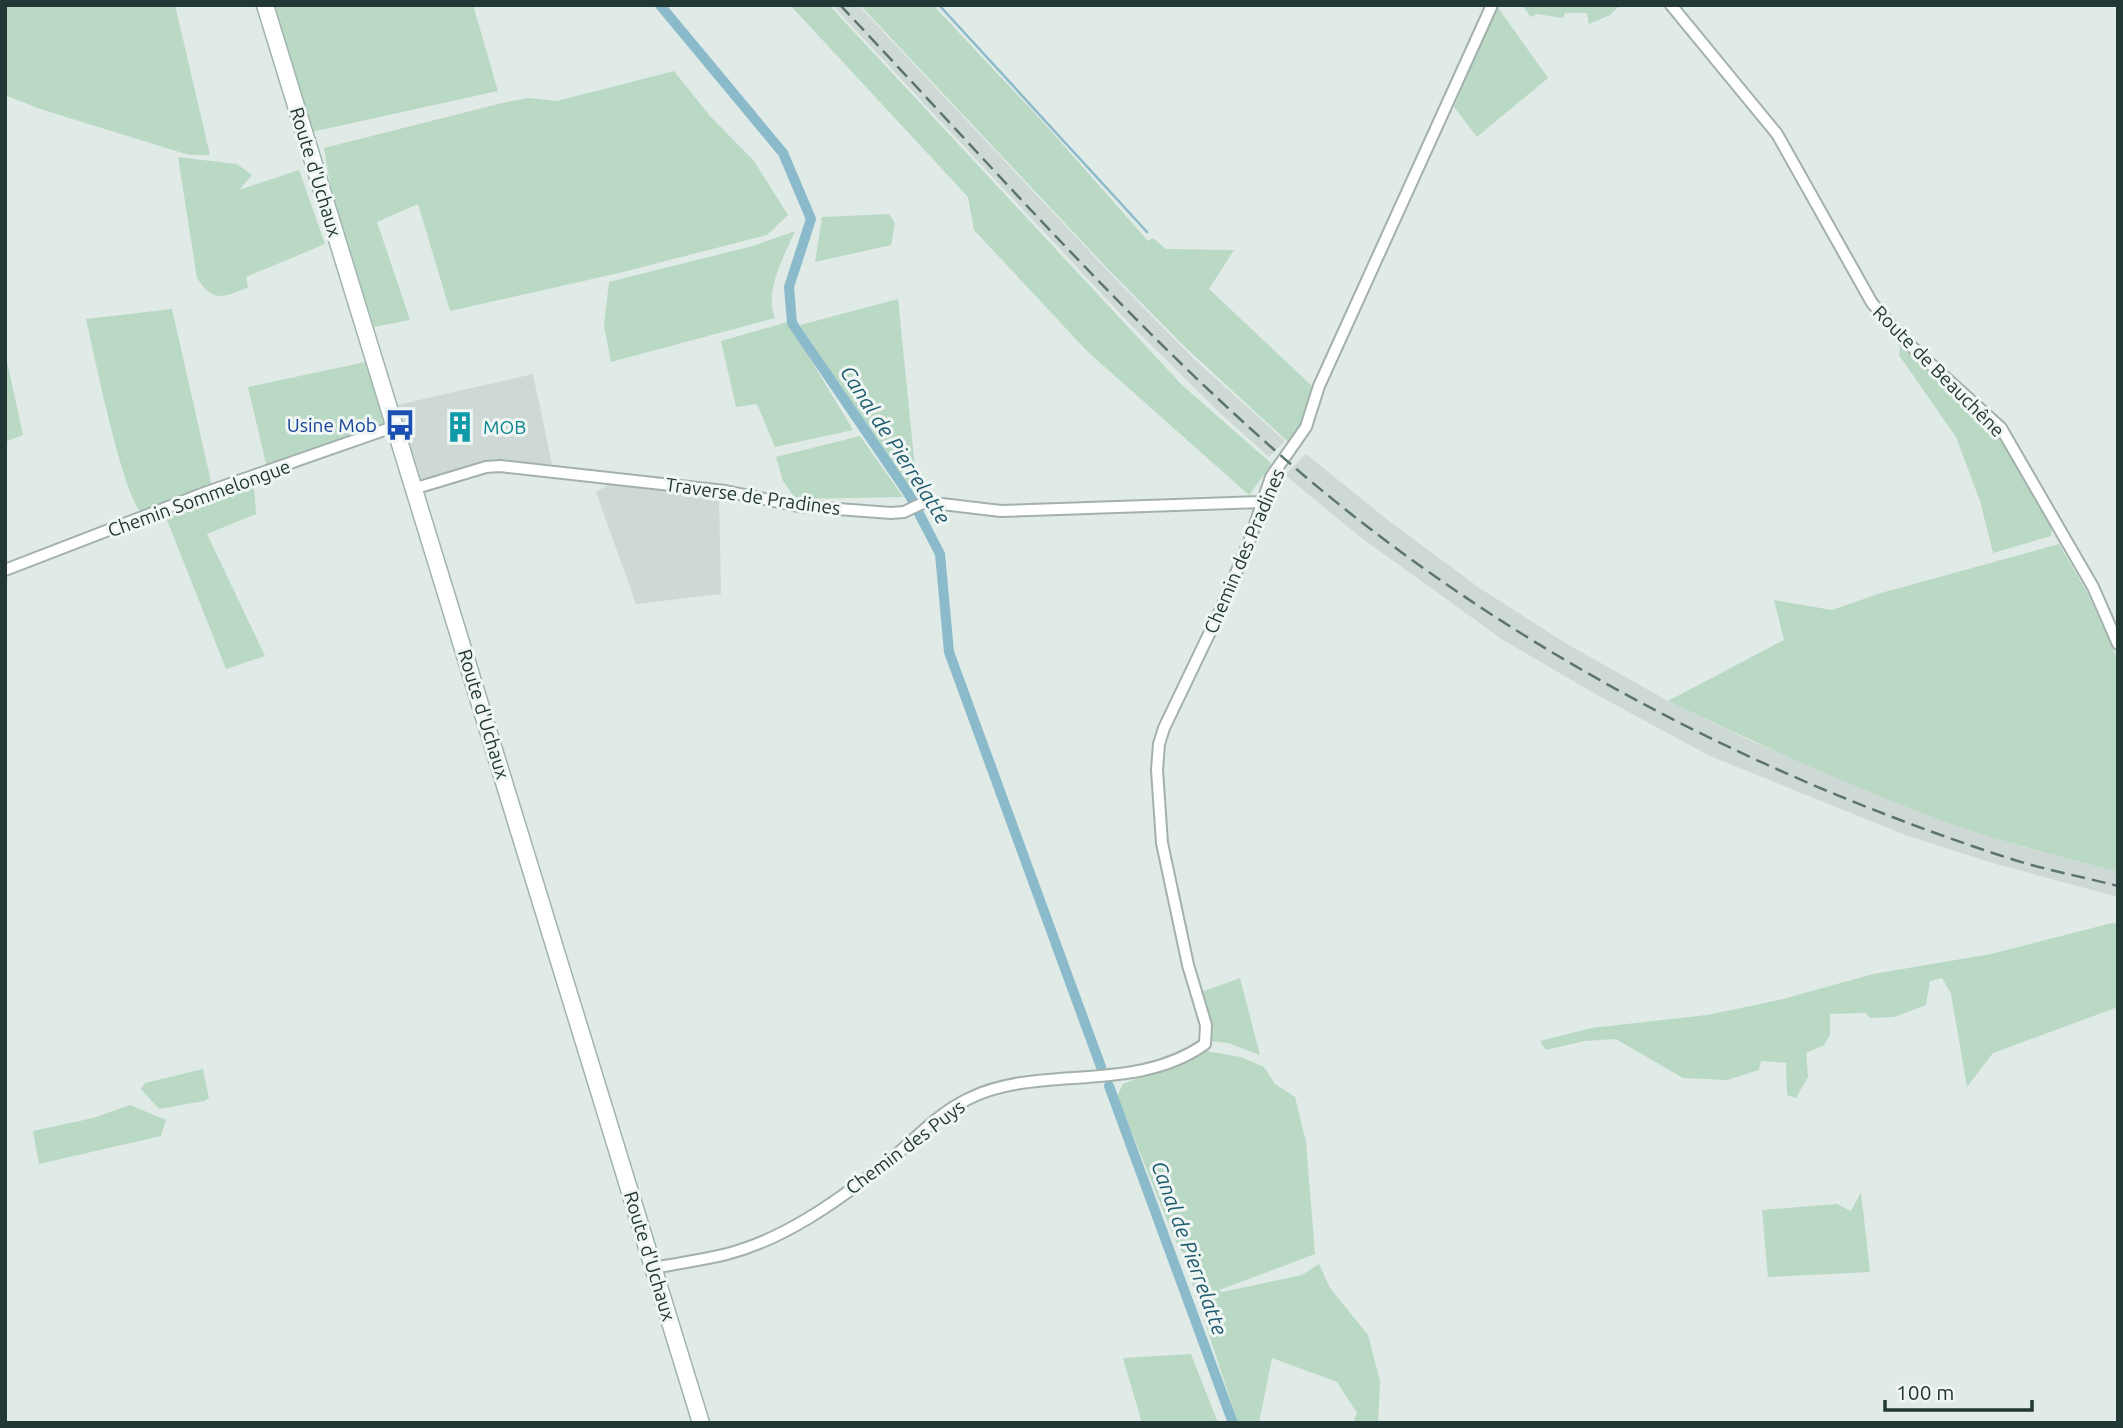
<svg xmlns="http://www.w3.org/2000/svg" width="2123" height="1428" font-family="Ubuntu,sans-serif">
	<rect width="100%" height="100%" fill="#e0eae6"/>
	<!-- built -->
	<path fill="#ced9d5" d="M832,5H858L1122,286L1193,358L1285,441L1269,457L1220,413L1129,323Z
		M533,374L552,464L493,462L416,483L393,406Z
		M1306,454L1389,521L1481,589L1567,644L1668,701L1751,741L1944,821L2020,846L2118,872V897L1996,864L1908,836L1710,756L1599,696L1503,640L1359,536L1285,475Z
		M615,481L719,493L721,594L636,604L596,492Z"/>
	<!-- green -->
	<path fill="#bad9c5" d="M5,5H175L210,155H189L40,109L5,95Z
		M270,5H473L498,91L307,133Z
		M790,5H829L1182,385L1272,464L1249,495L1088,352L974,230L968,197Z
		M860,5H933L1043,122L1148,241L1153,238L1166,249L1234,250L1209,289L1313,387L1300,429L1287,441L1184,346L1108,269Z
		M1496,5L1548,78L1477,137L1454,107Z
		M1522,5H1620L1610,15L1589,24L1587,13H1565L1563,18L1537,14L1531,17Z
		M674,71L710,116L754,161L788,215L767,235L619,273L450,311L418,204L377,222L410,320L374,327L331,190L324,148L502,103L528,98L557,101Z
		M178,157L237,164L252,175L239,190L299,170L325,244L246,277L248,287C223,298 213,303 197,278Z
		M889,214L895,223L891,245L815,262L822,217Z
		M795,231C784,257 764,290 775,318L611,362L604,326L609,282L753,246Z
		M898,299L917,488L909,491L800,325Z
		M172,309L212,486L141,512C122,492 94,354 86,319Z
		M788,322L853,430L775,447L757,404L736,407L721,341Z
		M1900,347L1940,379L1994,430L2052,524L2051,536L1993,553L1980,501L1956,437L1899,355Z
		M5,352L23,435L5,442Z
		M365,362L387,424L267,468L248,387Z
		M860,436L903,497L796,499L783,481L776,457Z
		M249,482L254,487L256,514L207,534L265,656L226,669L165,515Z
		M2059,544L2087,592L2118,660V872C2059,856 2000,842 1943,821C1850,786 1758,744 1668,701L1784,640L1774,600L1832,610L1881,593Z
		M2112,923L2118,924V1007L1993,1053L1967,1087L1951,994L1942,978L1930,981L1926,1005L1894,1017L1870,1018L1866,1013L1830,1014V1035L1824,1045L1806,1053L1808,1077L1796,1098L1787,1095L1786,1063L1761,1061L1759,1070L1727,1080L1683,1078L1616,1039L1584,1041L1546,1050L1540,1041L1591,1028L1707,1015L1783,999L1873,974L1991,954Z
		M1240,978L1260,1055L1228,1043L1210,1041L1208,1020L1199,993Z
		M1206,1051L1241,1057L1264,1067L1275,1084L1295,1097L1306,1142L1315,1254L1219,1290L1222,1292L1302,1275L1319,1264L1330,1288L1368,1335L1380,1381L1378,1423H1353L1357,1413L1337,1382L1272,1358L1259,1423H1238L1184,1258L1196,1268L1178,1247L1117,1096L1123,1084Z
		M203,1069L209,1098L204,1101L159,1109L141,1089L145,1083Z
		M130,1105L166,1120L161,1136L39,1164L33,1131L93,1118Z
		M1861,1192L1870,1272L1768,1277L1762,1210L1837,1204L1851,1211Z
		M1191,1354L1218,1423H1142L1123,1358Z"/>
	<g fill="none" stroke-linecap="round" stroke-linejoin="round">
		<!-- stream -->
		<path stroke="#8bbbcb" stroke-width="2.5" d="M939,5L1147,232"/>
		<!-- canal -->
		<path stroke="#8bbbcb" stroke-width="10" d="M660,5L783,153L811,219L789,287L792,323L910,496L940,554L949,652L1101,1067
			M1109,1086L1233,1423"/>
		<defs>
			<path id="street" d="M1671,5L1777,134L1872,303L1903,339L2001,428L2093,587L2118,644
				M413,489L486,467L500,466L725,491L798,506L891,513L904,512L925,502L1001,511L1261,502
				M5,570L207,492L393,427
				M654,1268C678,1263 703,1260 727,1254C785,1239 837,1201 884,1165C912,1143 935,1115 968,1099C1039,1063 1133,1095 1205,1044L1206,1025L1188,965L1162,843L1157,770L1159,744L1164,728L1221,609L1249,542L1271,477L1306,427L1319,386L1492,5"/>
			<path id="secondary" d="M265,5L701,1423"/>
		</defs>
		<!-- street casing -->
		<use href="#street" stroke="#a3b1ad" stroke-width="14"/>
		<!-- secondary casing -->
		<use href="#secondary" stroke="#a0b4af" stroke-width="19"/>
		<!-- street -->
		<use href="#street" stroke="#fff" stroke-width="10"/>
		<!-- secondary -->
		<use href="#secondary" stroke="#fff" stroke-width="16"/>
		<!-- rail -->
		<path stroke="#5c7470" stroke-width="2.5" stroke-dasharray="14 7" stroke-linecap="butt" d="M840,5C978,151 1111,304 1261,438C1474,630 1731,767 2002,856C2040,869 2079,876 2118,886"/>
	</g>
	<!-- icons -->
	<defs>
		<symbol id="bus-bare" viewBox="-9 -9 18 18"><path d="M-5-6H5V4H4V6H2V4H-2V6H-4V4H-5ZM-3.5-4V0h7V-4ZM-3.5 1.2v1.5H-2V1.2ZM2 1.2v1.5H3.5V1.2Z" fill="#1a4fb4" stroke="#f0f6f4" stroke-width="2.5" paint-order="stroke"/></symbol>
		<symbol id="building-bare" viewBox="-9 -9 18 18"><path d="M-4-6H4V6H1V3H-1V6H-4ZM-2.5-4.3h1.7v1.8h-1.7ZM.8-4.3h1.7v1.8H.8ZM-2.5-1h1.7V.8h-1.7ZM.8-1h1.7V.8H.8Z" fill="#0f9aa8" stroke="#f0f6f4" stroke-width="2.5" paint-order="stroke"/></symbol>
	</defs>
	<g fill-rule="evenodd">
		<use href="#bus-bare" x="378" y="403" width="44" height="44"/>
		<use href="#building-bare" x="438" y="405" width="44" height="44"/>
	</g>
	<g text-anchor="middle" stroke-width="6" stroke-linejoin="round" paint-order="stroke">
		<!-- street labels -->
		<g font-size="19" fill="#223834" stroke="#f0f6f4">
			<text transform="translate(316 172) rotate(73)" y="7">Route d'Uchaux</text>
			<text transform="translate(1939 371) rotate(45)" y="7">Route de Beauchêne</text>
			<text transform="translate(753 496) rotate(8)" y="7">Traverse de Pradines</text>
			<text transform="translate(199 498) rotate(-20)" y="7">Chemin Sommelongue</text>
			<text transform="translate(1244 551) rotate(-67)" y="7">Chemin des Pradines</text>
			<text transform="translate(484 714) rotate(73)" y="7">Route d'Uchaux</text>
			<text transform="translate(905 1147) rotate(-37)" y="7">Chemin des Puys</text>
			<text transform="translate(650 1256) rotate(73)" y="7">Route d'Uchaux</text>
		</g>
		<!-- transit labels -->
		<g font-size="19" fill="#164399" stroke="#f0f6f4" text-anchor="end">
			<text x="377" y="432">Usine Mob</text>
		</g>
		<!-- culture labels -->
		<g font-size="19" fill="#0d838f" stroke="#f0f6f4" text-anchor="start">
			<text x="483" y="434">MOB</text>
		</g>
		<!-- water labels -->
		<g font-size="21" font-style="italic" fill="#215b6f" stroke="#f0f6f4">
			<text transform="translate(895 445) rotate(57)" y="7">Canal de Pierrelatte</text>
			<text transform="translate(1189 1248) rotate(70)" y="7">Canal de Pierrelatte</text>
		</g>
	</g>
	<!-- border -->
	<rect width="2123" height="1428" fill="none" stroke="#223834" stroke-width="14"/>
	<!-- scale -->
	<path d="M1885 1400v10h147v-10" fill="none" stroke="#223834" stroke-width="3.5"/>
	<text x="1896" y="1400" font-size="21" fill="#223834" stroke="#f0f6f4" stroke-width="5" paint-order="stroke">100 m</text>
</svg>
